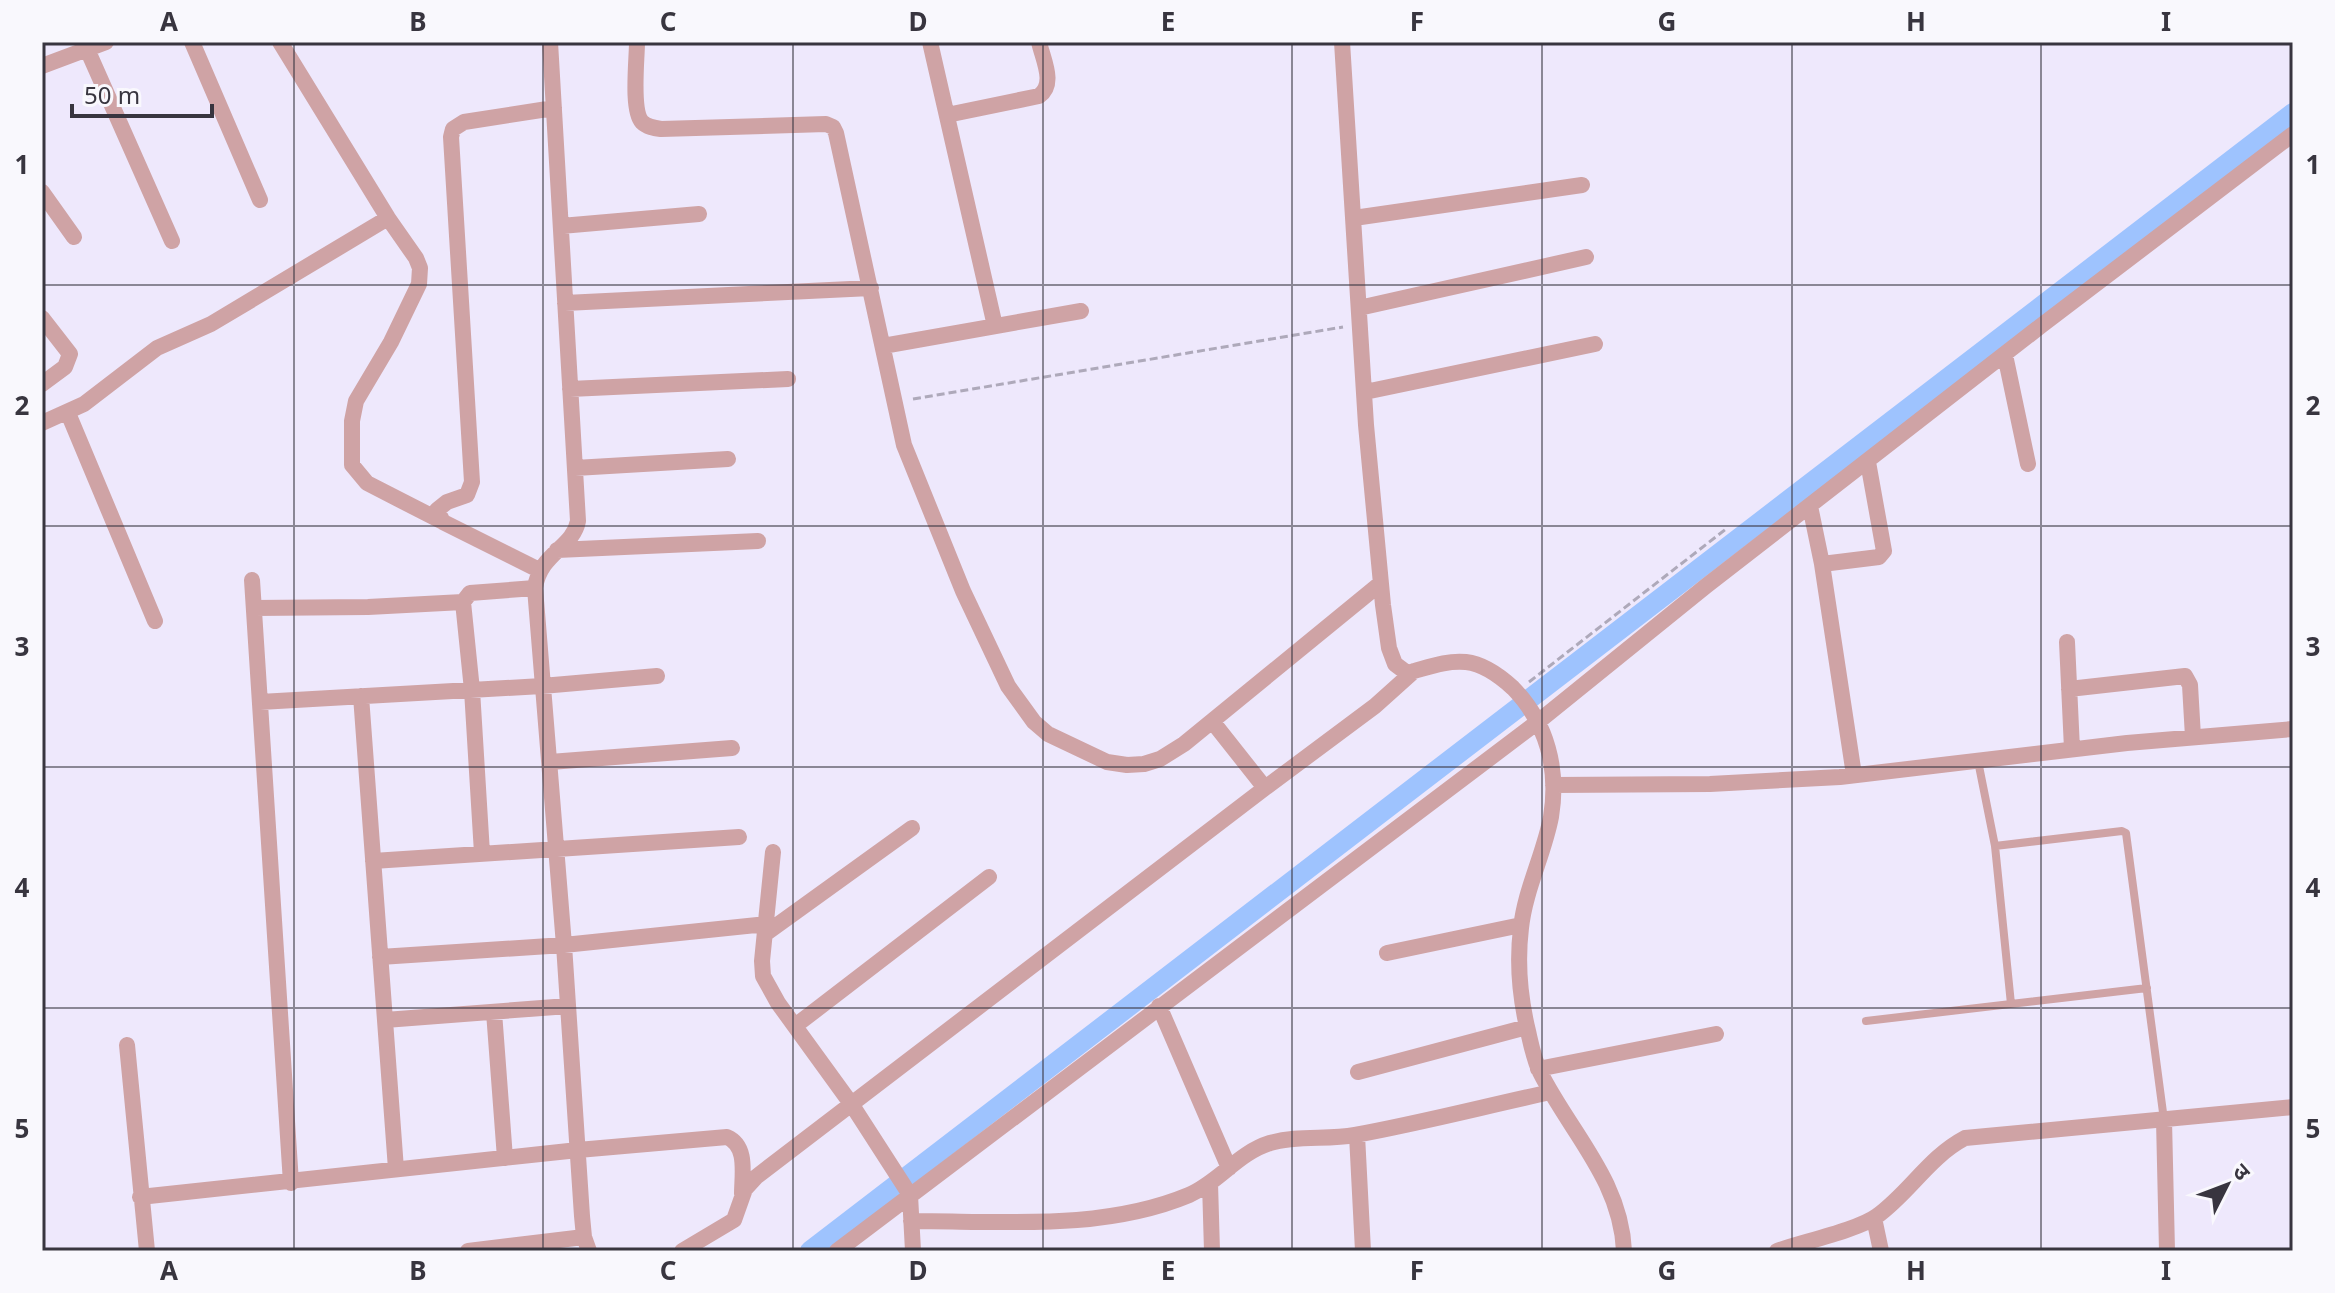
<svg xmlns="http://www.w3.org/2000/svg" width="2335" height="1293" font-family="'Noto Sans','Noto Sans Devanagari',sans-serif">
	<rect width="100%" height="100%" fill="#eee8fc"/>
	<g fill="none" stroke-linecap="round" stroke-linejoin="round">
		<!-- canal -->
		<path stroke="#9ec3fe" stroke-width="20" d="M810,1251L2293,113"/>
		<!-- path -->
		<path stroke="#aea9ba" stroke-width="3" stroke-dasharray="8 4" stroke-linecap="butt" d="M913,399L1343,327
			M1529,682L1726,529"/>
		<!-- lane -->
		<path stroke="#cfa3a5" stroke-width="8" d="M1978,761L1995,846L2011,1004
			M1995,846L2122,831L2126,833L2164,1120
			M1866,1021L2147,988"/>
		<!-- street -->
		<path stroke="#cfa3a5" stroke-width="16" d="M192,42L260,200
			M280,42L388,218L416,258L420,268L419,284L391,342L356,401L352,421V465L367,483L443,522
			M550,42L578,521C573,548 540,553 535,588L564,945L582,1216L584,1237L589,1251
			M637,42C637,60 631,110 642,122C647,127 654,128 661,129L826,124L833,127L836,133L904,445L963,591L1008,686L1034,722L1048,734L1107,762L1127,765L1144,764L1160,759L1184,744L1381,583
			M930,42L995,326
			M1342,42L1366,425L1383,605L1389,648L1395,664L1407,673C1427,668 1445,660 1466,662C1484,664 1500,676 1513,688C1547,723 1559,769 1551,817C1544,854 1525,890 1521,928C1517,961 1520,998 1528,1031C1531,1044 1534,1060 1540,1072C1570,1132 1621,1180 1624,1251
			M87,49L172,241
			M42,66L106,42
			M947,115L1039,96C1056,84 1043,60 1039,42
			M42,192L74,237
			M1354,218L1582,185
			M561,226L699,214
			M565,303L871,288
			M1359,308L1586,257
			M42,318L70,354L65,367L42,384
			M883,346L1081,311
			M2005,355L2028,464
			M570,389L788,379
			M1365,392L1595,344
			M68,413L155,621
			M42,423L84,404L157,348L211,324L388,218
			M575,468L728,459
			M1810,506L1822,564L1854,775
			M557,550L758,541
			M1822,564L1879,557L1884,551L1868,462
			M539,570L443,522L437,510L447,502L467,495L472,482L451,137L453,129L464,122L554,108
			M252,580L291,1183
			M254,608L368,607L463,602
			M2067,642L2072,749
			M2069,689L2185,676L2190,685L2193,737
			M361,696L396,1169
			M260,702L542,686L657,676
			M1212,721L1265,788
			M550,762L732,748
			M1553,785L1710,784L1840,777L2127,743L2293,729
			M773,852L762,961L763,976L778,1003L852,1105L910,1195L913,1251
			M482,853L472,690L463,602L470,593L535,588
			M373,861L739,837
			M765,934L912,828
			M1387,953L1521,925
			M380,957L564,945L766,924
			M1159,1006L1229,1168
			M494,1012L505,1158
			M385,1020L568,1006
			M795,1026L989,877
			M127,1045L147,1251
			M1538,1069L1716,1034
			M1358,1072L1527,1027
			M2164,1120L2167,1251
			M1357,1135L1363,1251
			M1210,1183L1212,1251
			M140,1197L578,1150L727,1137C748,1146 742,1174 742,1194
			M1874,1218L1881,1251
			M911,1221C1002,1221 1103,1231 1189,1195C1219,1182 1238,1153 1270,1143C1298,1135 1327,1140 1355,1135C1421,1123 1486,1106 1551,1092
			M468,1251L584,1237
			M682,1251L734,1220L745,1189L756,1177L1265,788L1375,706L1414,671
			M837,1251L1539,721L1706,586L2042,325L2293,134
			M1777,1251C1802,1242 1858,1230 1877,1216C1910,1192 1929,1157 1965,1138L2293,1107"/>
	</g>
	<!-- grid -->
	<path fill="none" stroke="#38353f" stroke-width="2" stroke-opacity="0.55" d="M294,42V1251M543,42V1251M793,42V1251M1043,42V1251M1292,42V1251M1542,42V1251M1792,42V1251M2041,42V1251M42,285H2293M42,526H2293M42,767H2293M42,1008H2293"/>
	<!-- border -->
	<rect width="2335" height="1293" fill="none" stroke="#f9f8fd" stroke-width="88"/>
	<!-- north arrow -->
	<g transform="translate(2227 1185) rotate(48)" stroke="#f9f8fd" stroke-width="6" paint-order="stroke">
	<path d="M0-6L14 30L0 20L-14 30Z" fill="#38353f"/>
	<text y="-12" font-size="22" font-weight="bold" text-anchor="middle" fill="#38353f">उ</text>
	</g>
	<!-- scale -->
	<path d="M72 104v12h140v-12" fill="none" stroke="#38353f" stroke-width="4"/>
	<text x="84" y="104" font-size="24" fill="#38353f" stroke="#f9f8fd" stroke-width="6" paint-order="stroke">50 m</text>
	<rect x="44" y="44" width="2247" height="1205" fill="none" stroke="#38353f" stroke-width="3"/>
	<g font-size="26" text-anchor="middle" font-weight="bold" fill="#38353f">
		<text x="169" y="31">A</text>
		<text x="418" y="31">B</text>
		<text x="668" y="31">C</text>
		<text x="918" y="31">D</text>
		<text x="1168" y="31">E</text>
		<text x="1417" y="31">F</text>
		<text x="1667" y="31">G</text>
		<text x="1916" y="31">H</text>
		<text x="2166" y="31">I</text>
		<text x="22" y="174">1</text>
		<text x="2313" y="174">1</text>
		<text x="22" y="415">2</text>
		<text x="2313" y="415">2</text>
		<text x="22" y="656">3</text>
		<text x="2313" y="656">3</text>
		<text x="22" y="897">4</text>
		<text x="2313" y="897">4</text>
		<text x="22" y="1138">5</text>
		<text x="2313" y="1138">5</text>
		<text x="169" y="1280">A</text>
		<text x="418" y="1280">B</text>
		<text x="668" y="1280">C</text>
		<text x="918" y="1280">D</text>
		<text x="1168" y="1280">E</text>
		<text x="1417" y="1280">F</text>
		<text x="1667" y="1280">G</text>
		<text x="1916" y="1280">H</text>
		<text x="2166" y="1280">I</text>
	</g>
</svg>
